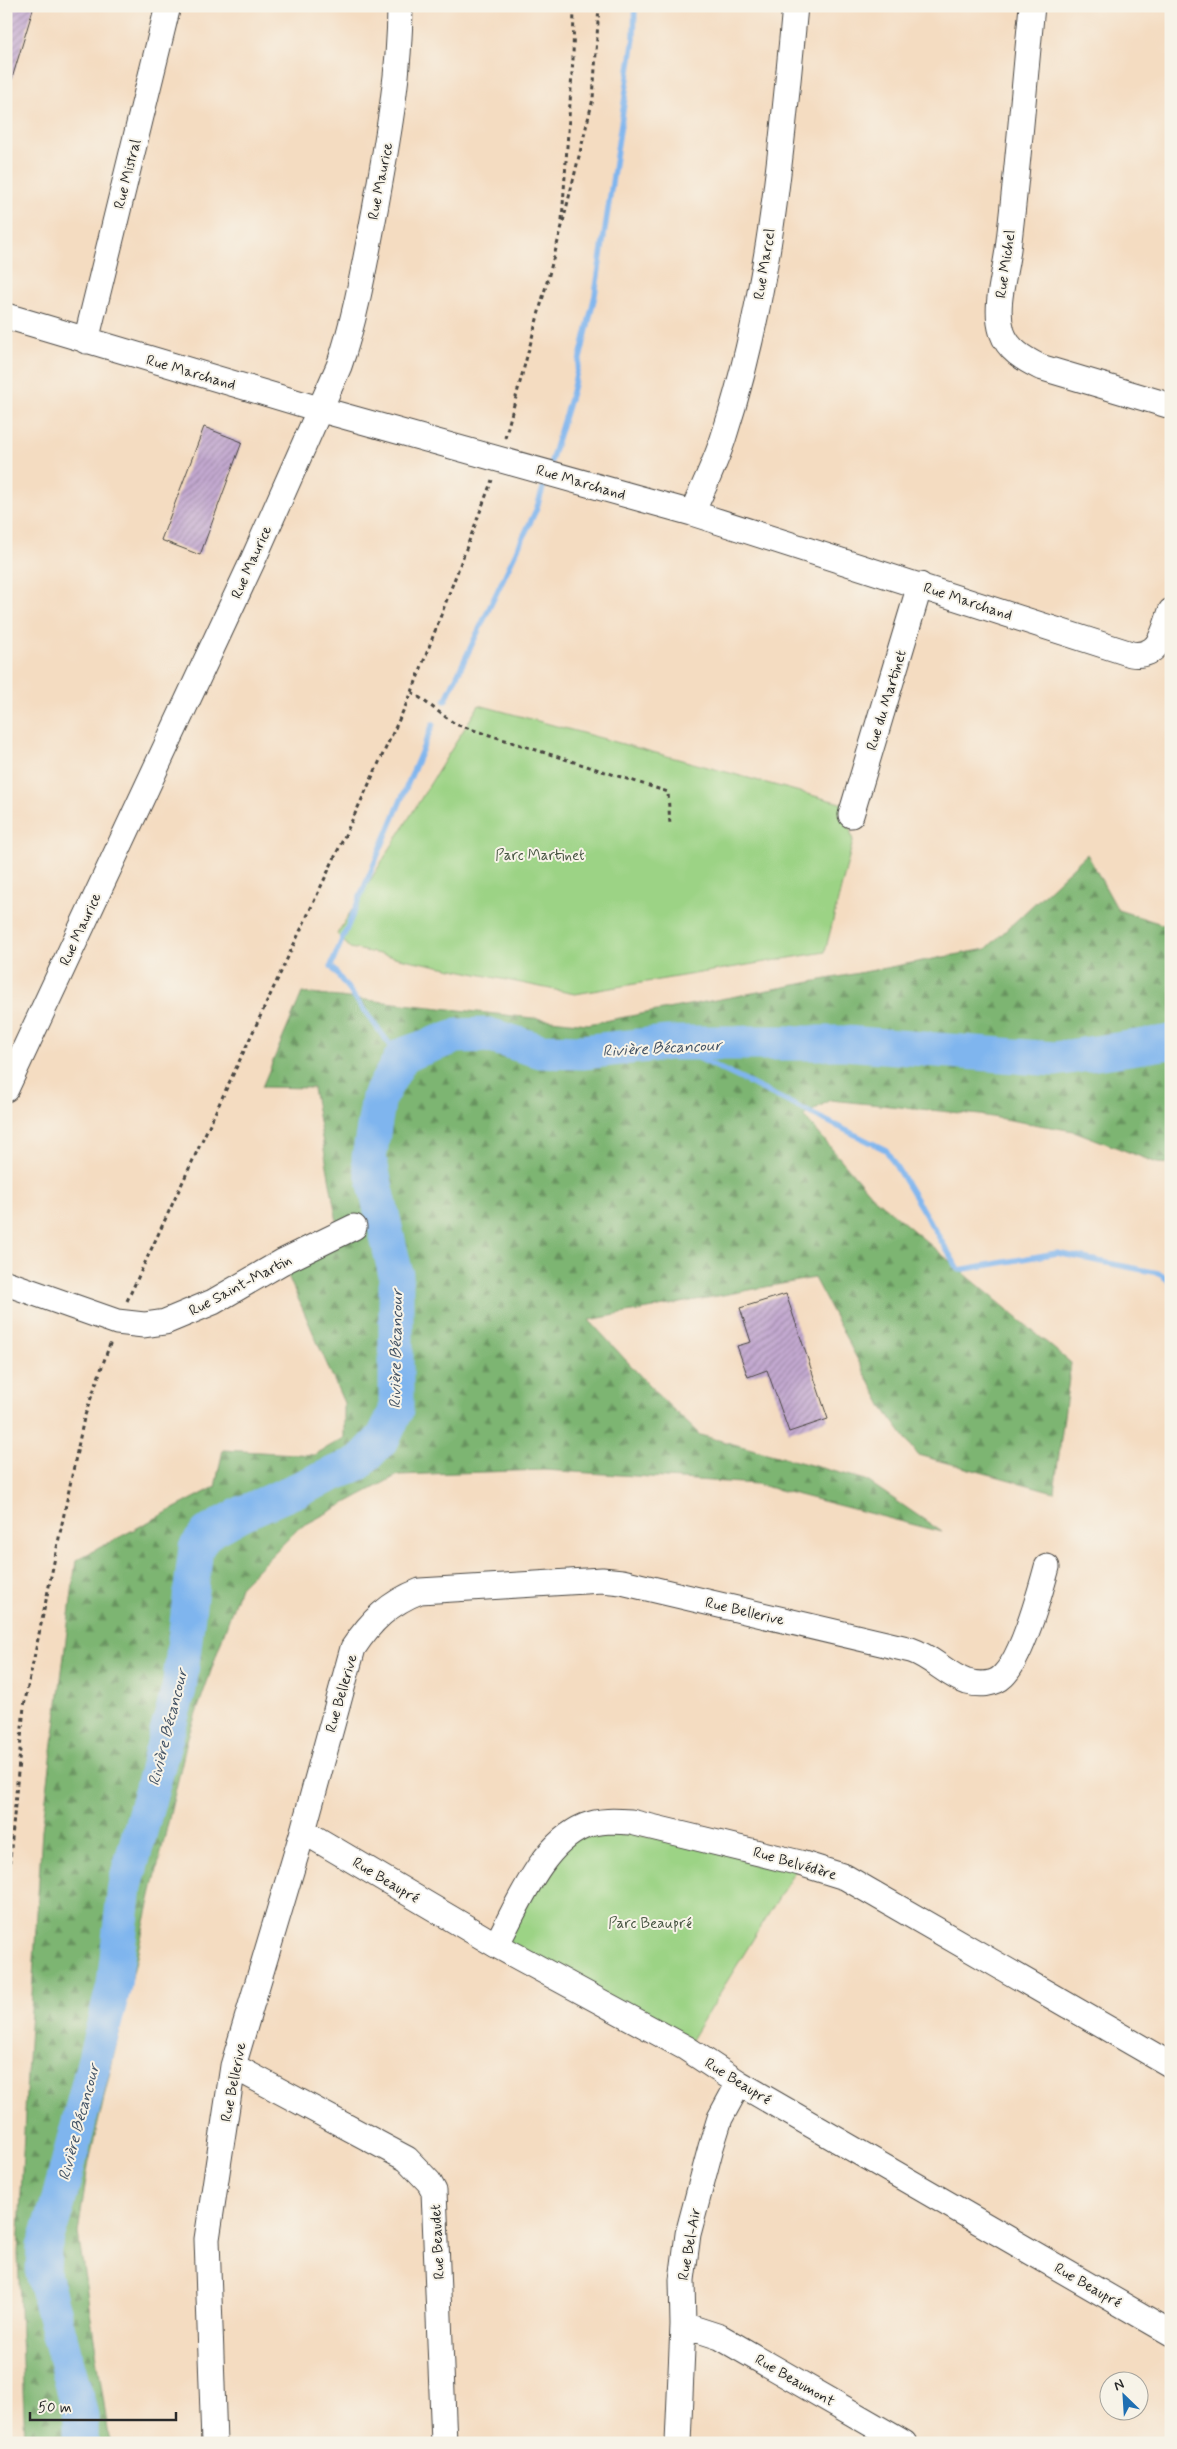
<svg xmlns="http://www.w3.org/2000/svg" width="1177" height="2449" font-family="Mynerve,sans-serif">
	<defs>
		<pattern id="forest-firs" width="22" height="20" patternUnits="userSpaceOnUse" patternTransform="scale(1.25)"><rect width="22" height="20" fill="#7db572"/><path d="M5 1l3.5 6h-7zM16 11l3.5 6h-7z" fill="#67935e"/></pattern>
		<pattern id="building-hatch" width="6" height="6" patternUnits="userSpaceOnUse" patternTransform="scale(1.25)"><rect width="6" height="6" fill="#c3a9d0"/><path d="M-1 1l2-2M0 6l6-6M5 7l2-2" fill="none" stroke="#9f8aa9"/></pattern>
	</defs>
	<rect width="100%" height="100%" fill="#f7f3e8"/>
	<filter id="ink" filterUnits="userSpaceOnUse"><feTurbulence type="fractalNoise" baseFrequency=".02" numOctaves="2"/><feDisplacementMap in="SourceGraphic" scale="10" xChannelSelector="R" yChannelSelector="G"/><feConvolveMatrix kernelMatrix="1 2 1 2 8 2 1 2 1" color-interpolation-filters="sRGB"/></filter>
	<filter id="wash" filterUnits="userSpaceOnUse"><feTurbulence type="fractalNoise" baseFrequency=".0096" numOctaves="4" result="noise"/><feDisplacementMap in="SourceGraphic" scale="20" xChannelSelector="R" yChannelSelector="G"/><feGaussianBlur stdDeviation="1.12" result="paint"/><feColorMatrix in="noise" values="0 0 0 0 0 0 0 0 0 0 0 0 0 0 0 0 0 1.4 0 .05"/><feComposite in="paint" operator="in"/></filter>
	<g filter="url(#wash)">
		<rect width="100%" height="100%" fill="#f4dcc1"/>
		<!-- forest -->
		<path fill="url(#forest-firs)" stroke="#54704e" d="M1087,854L1118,910L1171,927V1164L1157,1163L1074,1131L980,1115L830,1100L804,1116L871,1195L1071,1363L1054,1492L918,1455L884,1409L814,1278L589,1320L658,1395L700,1435L866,1480L942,1532L756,1484L544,1470L398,1475L299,1528L240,1587L188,1737L88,2166L78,2233L110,2443H25L18,2254L26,2092L42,1830L76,1560L215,1487L223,1450L314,1455L344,1438V1403L282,1262L339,1233L313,1088L262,1087L302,993L588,1024L986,949Z"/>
		<!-- park -->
		<path fill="#9cd385" stroke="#647f58" d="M479,705L844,804L853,841L825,952L575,994L350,948L337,934Z
			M586,1826L800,1863L686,2048L496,1945L539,1867Z"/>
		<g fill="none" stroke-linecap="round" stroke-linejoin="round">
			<!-- stream -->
			<path stroke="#7fb5ee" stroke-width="5.5" d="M549,468L572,392L595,295L634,38L635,6
				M445,701L536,510L546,479
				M668,1043L886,1150L959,1270L1057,1253L1158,1273L1171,1282
				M403,1055L391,1046L331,966L433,724"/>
			<!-- river -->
			<path stroke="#7fb5ee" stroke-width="35" d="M81,2443V2416L43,2274L44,2247L58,2203L114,1985L125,1886L179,1689L196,1548L207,1533L243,1513L359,1463L383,1438L396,1411V1275L369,1158L379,1097L403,1055L457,1036L488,1035L541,1051L582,1052L668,1043H845L1055,1059L1171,1042"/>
		</g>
		<g id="blocks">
			<!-- building -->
			<path fill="url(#building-hatch)" d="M6,6H34L10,85L6,84Z
				M204,427L242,442L200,555L161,540Z
				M786,1294L828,1419L789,1432L767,1370L748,1377L737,1346L751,1342L740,1308Z"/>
		</g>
	</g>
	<g filter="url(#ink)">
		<use href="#blocks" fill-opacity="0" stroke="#494642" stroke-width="1"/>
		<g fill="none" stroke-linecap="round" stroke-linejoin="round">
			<defs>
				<path id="minor" d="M1032,6C1024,87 1018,168 1008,249C1005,275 994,306 1002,332C1008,350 1024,359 1040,367L1171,406
					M6,316L322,410L692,513L1131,654C1160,658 1163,633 1171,611
					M86,341L168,6
					M692,513C703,488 716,462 724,436C769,298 782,150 795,6
					M851,815L920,585
					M6,1089L253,560L339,366C356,317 365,262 375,210C387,143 400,75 400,6
					M6,1283L117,1322L144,1325L165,1322L213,1302L282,1262L354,1227
					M303,1831L496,1945L686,2048L739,2083L1171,2333
					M496,1945C518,1906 541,1844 585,1826C599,1820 616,1821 631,1822L800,1863L845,1877L1171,2065
					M233,2066L407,2159L429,2182L434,2191L444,2443
					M683,2325L720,2337L904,2443
					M214,2443L207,2239L233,2066L303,1831L353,1648C371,1621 389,1603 420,1591L602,1580L622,1582L911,1650C932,1657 947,1675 967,1682C979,1685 994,1685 1003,1676C1022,1658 1040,1593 1047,1567
					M678,2443L683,2325L682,2280L688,2234L711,2147L720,2118L739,2083"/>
			</defs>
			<!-- minor casing -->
			<use href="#minor" stroke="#494642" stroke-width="27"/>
			<!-- path -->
			<path stroke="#494642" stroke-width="3" stroke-dasharray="4 4" stroke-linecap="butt" d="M562,220L573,59L574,6
				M505,438L561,230L593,99L599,6
				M412,692L455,724L668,792L670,825
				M127,1301L412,692L492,480
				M6,1904L24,1706L84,1418L111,1341"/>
			<!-- minor -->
			<use href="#minor" stroke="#fff" stroke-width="25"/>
		</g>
	</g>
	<g text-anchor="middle" stroke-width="4" stroke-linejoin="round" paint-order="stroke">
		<!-- street labels -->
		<g font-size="15" fill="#2b2b2b" stroke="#f7f3e8">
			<text transform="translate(127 174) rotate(-76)" y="5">Rue Mistral</text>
			<text transform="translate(380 181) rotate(-79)" y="5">Rue Maurice</text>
			<text transform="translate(764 264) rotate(-81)" y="5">Rue Marcel</text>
			<text transform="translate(1005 264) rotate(-82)" y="5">Rue Michel</text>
			<text transform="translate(191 372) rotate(16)" y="5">Rue Marchand</text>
			<text transform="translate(581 482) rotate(16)" y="5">Rue Marchand</text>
			<text transform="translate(251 562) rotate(-66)" y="5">Rue Maurice</text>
			<text transform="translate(968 601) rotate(18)" y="5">Rue Marchand</text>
			<text transform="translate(886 700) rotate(-73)" y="5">Rue du Martinet</text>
			<text transform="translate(80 929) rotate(-65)" y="5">Rue Maurice</text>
			<text transform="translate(240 1285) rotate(-28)" y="5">Rue Saint-Martin</text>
			<text transform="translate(745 1611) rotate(13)" y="5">Rue Bellerive</text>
			<text transform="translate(341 1693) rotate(-74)" y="5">Rue Bellerive</text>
			<text transform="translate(795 1863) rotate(16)" y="5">Rue Belvédère</text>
			<text transform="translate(386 1880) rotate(31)" y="5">Rue Beaupré</text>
			<text transform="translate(738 2081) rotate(32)" y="5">Rue Beaupré</text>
			<text transform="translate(233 2082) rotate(-79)" y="5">Rue Bellerive</text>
			<text transform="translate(437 2242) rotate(-93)" y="5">Rue Beaudet</text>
			<text transform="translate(689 2244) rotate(-80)" y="5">Rue Bel-Air</text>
			<text transform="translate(1088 2285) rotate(30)" y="5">Rue Beaupré</text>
			<text transform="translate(795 2380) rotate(30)" y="5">Rue Beaumont</text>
		</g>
		<!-- park labels -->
		<g font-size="15" fill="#475542" stroke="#f7f3e8">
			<text x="540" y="860">Parc Martinet</text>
			<text x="650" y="1928">Parc Beaupré</text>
		</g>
		<!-- water labels -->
		<g font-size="16" font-style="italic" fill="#445466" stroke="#f7f3e8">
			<text transform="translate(662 1047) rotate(-3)" y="6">Rivière Bécancour</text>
			<text transform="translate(395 1349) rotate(-89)" y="6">Rivière Bécancour</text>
			<text transform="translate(167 1727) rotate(-76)" y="6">Rivière Bécancour</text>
			<text transform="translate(78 2122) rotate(-75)" y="6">Rivière Bécancour</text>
		</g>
	</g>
	<!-- margin -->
	<rect width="1177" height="2449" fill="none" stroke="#f7f3e8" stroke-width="25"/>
	<!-- north arrow -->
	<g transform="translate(1124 2396) rotate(335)"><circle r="24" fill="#f7f3e8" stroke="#a5a39c"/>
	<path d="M0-4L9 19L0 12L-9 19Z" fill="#1f6fb2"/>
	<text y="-8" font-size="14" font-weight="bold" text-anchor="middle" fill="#2b2b2b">N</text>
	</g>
	<!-- scale -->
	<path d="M30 2412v8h146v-8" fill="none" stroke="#2b2b2b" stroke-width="2.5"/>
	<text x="38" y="2412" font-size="15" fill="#2b2b2b" stroke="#f7f3e8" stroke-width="4" paint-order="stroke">50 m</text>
</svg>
